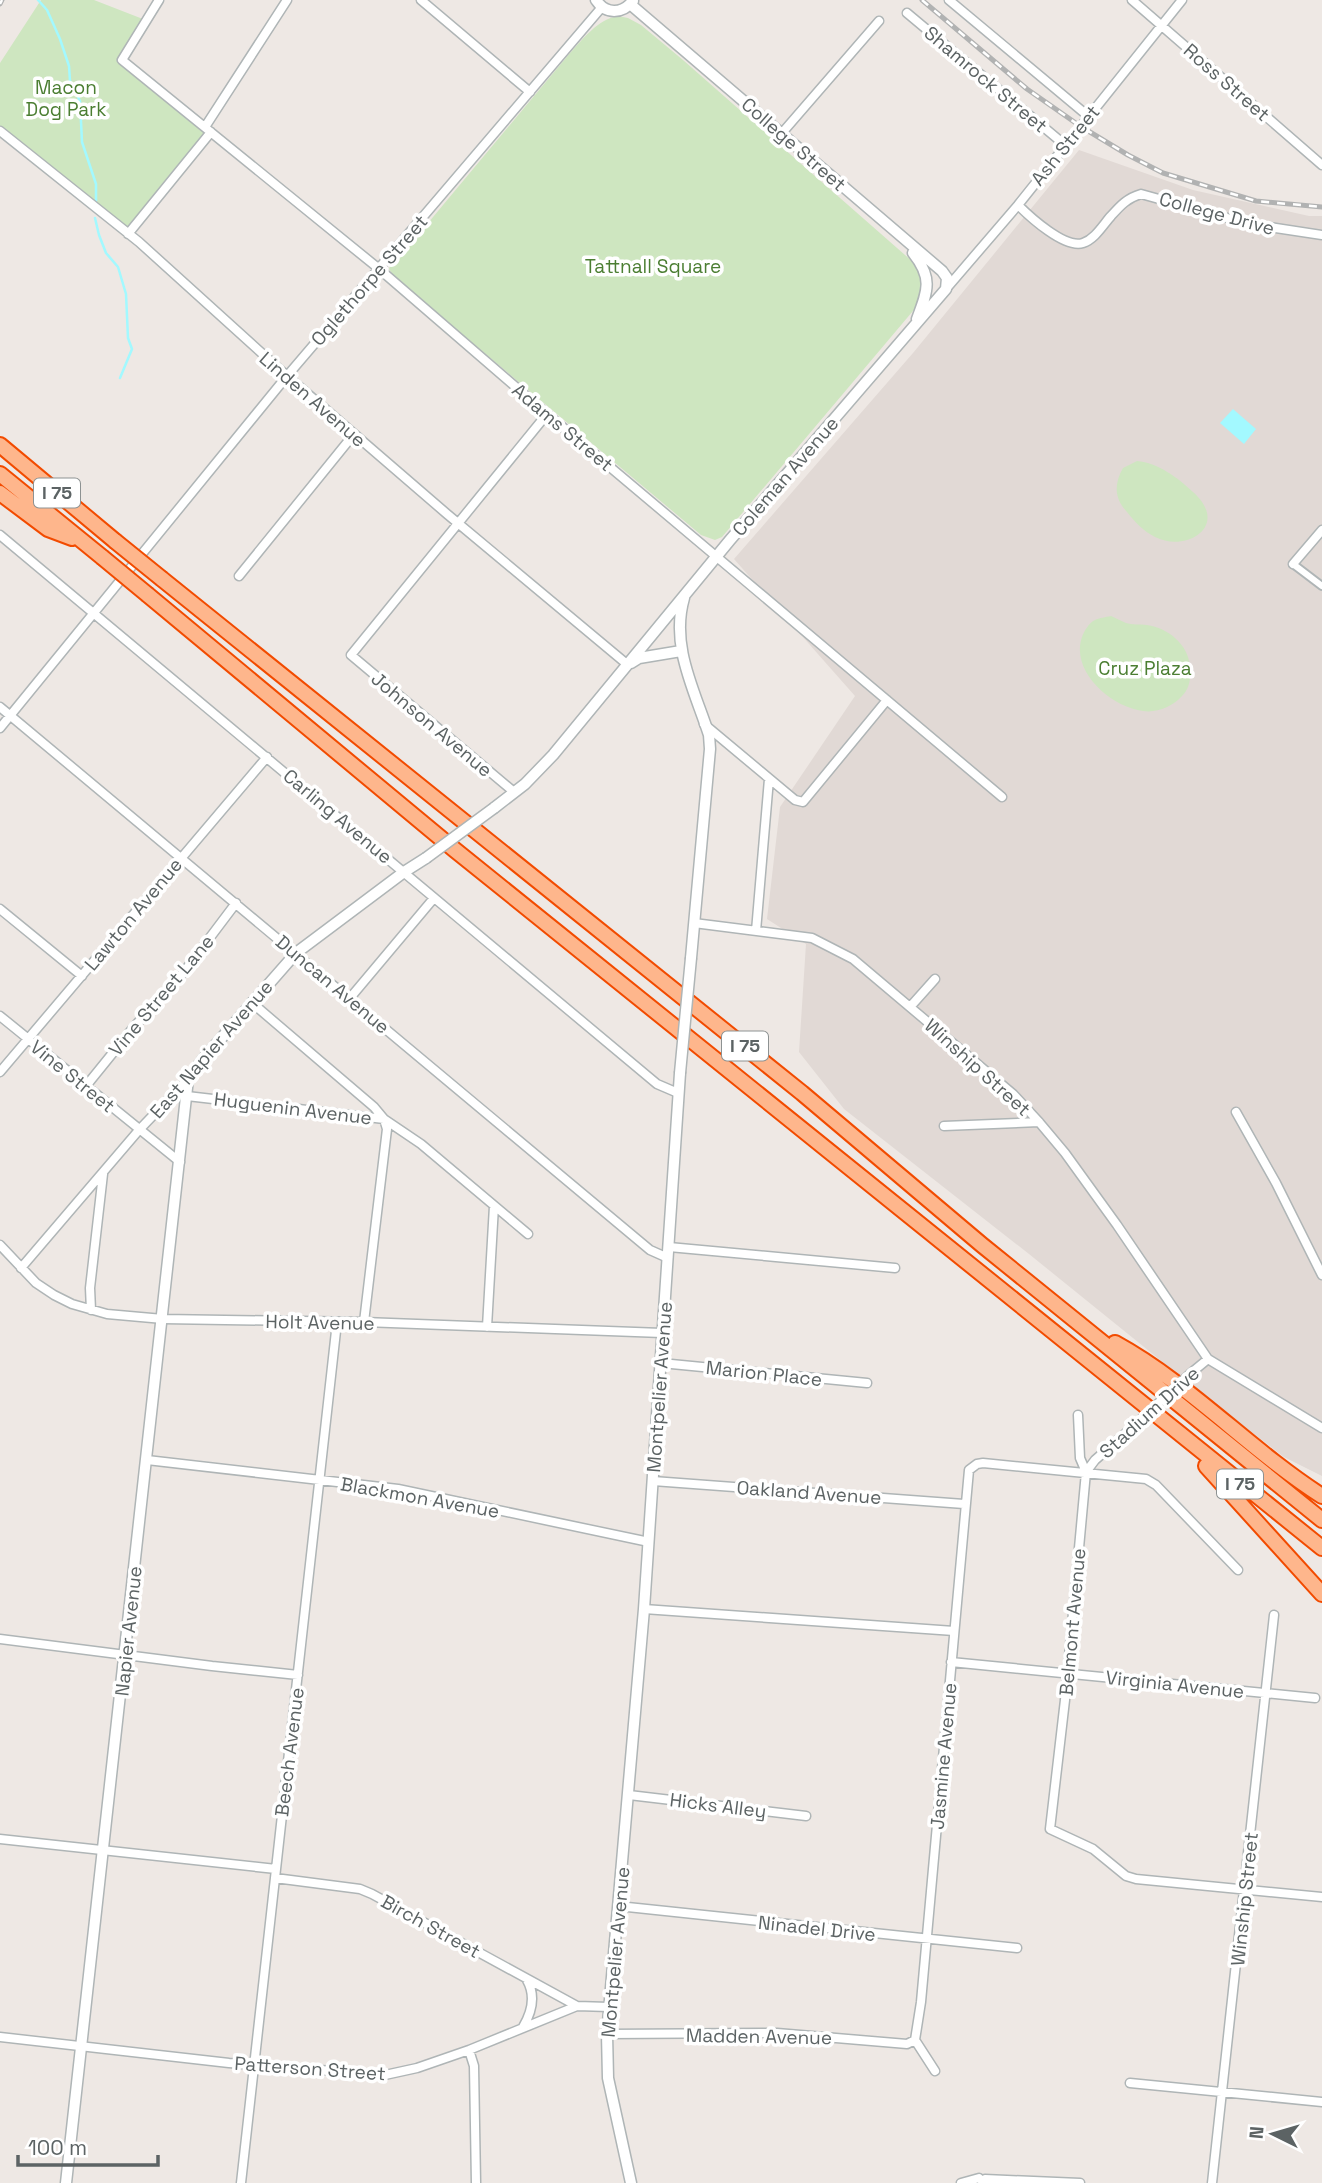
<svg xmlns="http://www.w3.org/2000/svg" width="1322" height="2183" font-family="'Space Grotesk',sans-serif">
	<rect width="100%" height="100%" fill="#eee8e4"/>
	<!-- education -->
	<path fill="#e1d9d5" d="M1079,150L1193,190L1309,216H1322V1476L1284,1457L1206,1397L1029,1254L844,1109L799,1052L806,944L767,919L780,807L855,696L734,559L913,353Z"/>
	<!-- green -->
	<path fill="#cee6c0" d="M41,0H94L148,21L122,61L211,132L128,233L0,130V63Z
		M618,16L628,18L641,25L683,60L913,262L924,282L918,305L722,537L715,540L701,535L395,278L389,269L392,260L403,253L570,53C584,38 597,20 618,16Z
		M1137,461C1158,463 1177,477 1193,492C1231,526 1186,553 1155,537C1143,531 1135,522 1127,512C1114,498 1114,484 1123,468Z
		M1111,616C1116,618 1121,621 1126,623C1132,625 1140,624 1147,625C1168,628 1188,644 1190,666C1191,678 1190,688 1182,696C1172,707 1157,713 1143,711C1111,707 1070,671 1082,637C1084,631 1089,623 1095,620C1099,618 1106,617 1111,616Z"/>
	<!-- water -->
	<path fill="#a3f9ff" d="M1233,409L1256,429L1244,444L1220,423Z"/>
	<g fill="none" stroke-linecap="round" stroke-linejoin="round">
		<!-- stream -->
		<path stroke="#a3f9ff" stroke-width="2.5" d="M38,0L47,10L60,39L69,66L70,81L80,101L82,142L96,184V201
			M95,218L99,235L106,253L118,267L126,294L128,338L132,349L120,378"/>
		<defs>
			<path id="pedestrian" d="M1293,564L1322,586"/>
			<path id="minor" d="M159,0L122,60L378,268L547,414L1002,797
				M421,0L530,92
				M949,0L1088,116
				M1132,0L1322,165
				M907,13L1065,145
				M205,127L287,0
				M0,131L139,242L287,376L447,514L628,665
				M782,133L879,21
				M1018,205C1030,217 1065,249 1083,243C1095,239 1103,225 1111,216C1120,206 1127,198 1141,194L1249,224L1322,235
				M128,234L211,132
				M946,289L1018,205L1182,0
				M0,535L657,1084L678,1093
				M1293,564L1322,530
				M239,576L354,434
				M0,707L650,1250L668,1258
				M704,724L795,800L803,802L887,700
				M0,728L287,376L602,7
				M514,792L351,655L547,414
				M0,909L82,976
				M694,923L812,938L853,959L1013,1094L1039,1122L1065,1153L1117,1225L1208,1359L1322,1428
				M756,931L769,779
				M350,998L434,898
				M251,1002L374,1107L384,1119L387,1129L364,1322
				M910,1007L935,979
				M0,1016L180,1162
				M0,1072L267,757
				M86,1086L133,1028L184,972L236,903
				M187,1096L384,1119L421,1144L528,1234
				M1236,1112L1276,1183L1322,1275
				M944,1126L1039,1122
				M0,1245L36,1283L54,1295L72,1304L107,1314L163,1319L364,1322L662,1333
				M669,1247L895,1268
				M21,1268L139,1130L188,1079
				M91,1310L90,1288L103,1174
				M487,1327L494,1206
				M661,1363L867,1383
				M1191,1373L1208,1359
				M1078,1415L1080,1458L1086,1472L1065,1700L1050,1829L1093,1849L1126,1876L1136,1879L1322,1897
				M147,1460L398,1489L649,1542
				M1086,1472L1095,1460L1126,1433
				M653,1481L964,1504
				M644,1609L954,1631
				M0,1639L212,1666L298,1675
				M951,1662L1315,1698
				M629,1795L806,1816
				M0,1839L276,1869
				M275,1878L360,1889L372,1894L577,2006
				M618,1906L1017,1948
				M523,2027C532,2012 536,1996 527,1980
				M607,2034L777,2033L907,2044L915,2040
				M0,2037L229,2063L385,2075L417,2068L469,2050L577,2006L609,2007
				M915,2040L921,2002L969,1470L977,1464L983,1463L1146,1479L1156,1485L1238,1570
				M915,2040L935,2071
				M469,2050L474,2066L476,2183
				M1130,2083L1322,2102
				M241,2183L337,1322
				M961,2183L979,2178L982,2181L985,2179L1080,2183
				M1212,2183L1274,1615"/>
			<path id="tertiary" d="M596,0C606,15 622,14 633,1
				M913,253C933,278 928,290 917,319
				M684,598C670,646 695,691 709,735L710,749L691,958
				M631,663L639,658L681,651
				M494,808L525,784L553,755L730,540L946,289L947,278L942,271L630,4
				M66,2183L188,1079L204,1058L296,953L404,872L426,858
				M631,2183L608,2078L607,2034L644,1609L680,1073"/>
			<path id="motorway" d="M0,445L115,541
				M0,474L102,557
				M0,493L48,529L72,538
				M162,579L802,1093L982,1245L1322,1520
				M148,595L455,850L1322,1548
				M1115,1343C1190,1384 1250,1450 1322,1496
				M1206,1466L1322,1594"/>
		</defs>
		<!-- pedestrian casing -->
		<use href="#pedestrian" stroke="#afb5b6" stroke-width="10"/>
		<!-- minor casing -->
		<use href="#minor" stroke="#afb5b6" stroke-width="11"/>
		<!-- tertiary casing -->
		<use href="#tertiary" stroke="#afb5b6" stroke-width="13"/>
		<!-- motorway casing -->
		<use href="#motorway" stroke="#f24b00" stroke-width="18"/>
		<!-- pedestrian -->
		<use href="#pedestrian" stroke="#fff" stroke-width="6"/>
		<!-- minor -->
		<use href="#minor" stroke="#fff" stroke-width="8"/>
		<!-- tertiary -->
		<use href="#tertiary" stroke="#fff" stroke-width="10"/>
		<!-- motorway -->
		<use href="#motorway" stroke="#feb68c" stroke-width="14"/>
		<defs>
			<path id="rail" d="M922,0L1027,89L1080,126L1128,155L1163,173L1256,201L1322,207
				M0,4L2,0"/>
		</defs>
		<!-- rail casing -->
		<use href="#rail" stroke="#b1b2b2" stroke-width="5"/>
		<!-- rail -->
		<use href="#rail" stroke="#fff" stroke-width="2.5" stroke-dasharray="8" stroke-linecap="butt"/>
		<defs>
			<path id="minor-bridge" d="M1126,1433L1191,1373"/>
			<path id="tertiary-bridge" d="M426,858L494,808
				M680,1073L691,958"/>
			<path id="motorway-bridge" d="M115,541L162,579
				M102,557L148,595"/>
		</defs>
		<!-- minor-bridge casing -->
		<use href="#minor-bridge" stroke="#afb5b6" stroke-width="11" stroke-linecap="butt"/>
		<!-- tertiary-bridge casing -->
		<use href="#tertiary-bridge" stroke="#afb5b6" stroke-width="13" stroke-linecap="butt"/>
		<!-- motorway-bridge casing -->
		<use href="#motorway-bridge" stroke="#f24b00" stroke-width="18" stroke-linecap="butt"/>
		<!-- minor-bridge -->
		<use href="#minor-bridge" stroke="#fff" stroke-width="8"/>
		<!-- tertiary-bridge -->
		<use href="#tertiary-bridge" stroke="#fff" stroke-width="10"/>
		<!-- motorway-bridge -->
		<use href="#motorway-bridge" stroke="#feb68c" stroke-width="14"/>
	</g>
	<g text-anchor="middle" stroke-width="7" stroke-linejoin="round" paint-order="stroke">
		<!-- shield labels -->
		<g fill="#fff" stroke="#8d9292" stroke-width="2">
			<rect x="34" y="478.5" width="46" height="29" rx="5"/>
			<rect x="722" y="1031.5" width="46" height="29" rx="5"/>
			<rect x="1217" y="1469.5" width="46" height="29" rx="5"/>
		</g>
		<g font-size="18" font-weight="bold" fill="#5c6364">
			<text x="57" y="499">I 75</text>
			<text x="745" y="1052">I 75</text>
			<text x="1240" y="1490">I 75</text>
		</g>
		<!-- street labels -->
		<g font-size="19" fill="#5c6364" stroke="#fff">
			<text transform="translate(986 79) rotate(40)" y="7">Shamrock Street</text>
			<text transform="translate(1227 82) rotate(41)" y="7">Ross Street</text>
			<text transform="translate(794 144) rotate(41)" y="7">College Street</text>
			<text transform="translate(1065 145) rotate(-51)" y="7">Ash Street</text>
			<text transform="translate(1217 213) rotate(15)" y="7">College Drive</text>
			<text transform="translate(369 280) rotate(-49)" y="7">Oglethorpe Street</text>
			<text transform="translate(313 399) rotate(41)" y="7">Linden Avenue</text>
			<text transform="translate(563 427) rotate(40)" y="7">Adams Street</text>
			<text transform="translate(785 476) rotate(-49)" y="7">Coleman Avenue</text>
			<text transform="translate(432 724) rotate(40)" y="7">Johnson Avenue</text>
			<text transform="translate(338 816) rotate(40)" y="7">Carling Avenue</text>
			<text transform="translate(133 914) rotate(-50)" y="7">Lawton Avenue</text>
			<text transform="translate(333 984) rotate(40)" y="7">Duncan Avenue</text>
			<text transform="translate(161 995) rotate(-50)" y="7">Vine Street Lane</text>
			<text transform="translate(211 1049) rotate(-49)" y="7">East Napier Avenue</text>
			<text transform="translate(978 1067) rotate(42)" y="7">Winship Street</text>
			<text transform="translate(73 1076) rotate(39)" y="7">Vine Street</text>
			<text transform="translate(293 1108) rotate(7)" y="7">Huguenin Avenue</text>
			<text transform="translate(320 1322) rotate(1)" y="7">Holt Avenue</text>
			<text transform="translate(764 1373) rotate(6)" y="7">Marion Place</text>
			<text transform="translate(659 1387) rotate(-86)" y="7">Montpelier Avenue</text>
			<text transform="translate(1149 1412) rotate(-42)" y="7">Stadium Drive</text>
			<text transform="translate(809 1492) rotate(4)" y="7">Oakland Avenue</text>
			<text transform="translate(420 1497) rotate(10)" y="7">Blackmon Avenue</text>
			<text transform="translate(1072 1622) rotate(-85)" y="7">Belmont Avenue</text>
			<text transform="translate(128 1631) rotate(-84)" y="7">Napier Avenue</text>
			<text transform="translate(1175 1684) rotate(6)" y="7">Virginia Avenue</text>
			<text transform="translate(289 1752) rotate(-83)" y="7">Beech Avenue</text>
			<text transform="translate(943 1756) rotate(-85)" y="7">Jasmine Avenue</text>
			<text transform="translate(718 1805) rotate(7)" y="7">Hicks Alley</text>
			<text transform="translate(1244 1899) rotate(-84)" y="7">Winship Street</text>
			<text transform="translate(431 1926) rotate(29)" y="7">Birch Street</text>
			<text transform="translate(817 1928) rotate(6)" y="7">Ninadel Drive</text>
			<text transform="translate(615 1952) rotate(-85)" y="7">Montpelier Avenue</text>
			<text transform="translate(759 2036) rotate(1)" y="7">Madden Avenue</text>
			<text transform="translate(310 2068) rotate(4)" y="7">Patterson Street</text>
		</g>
		<!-- park labels -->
		<g font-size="19" fill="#4b7e32" stroke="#fff">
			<text x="66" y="94">Macon<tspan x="66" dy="22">Dog Park</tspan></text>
			<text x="653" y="273">Tattnall Square</text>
			<text x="1145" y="675">Cruz Plaza</text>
		</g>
	</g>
	<!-- north arrow -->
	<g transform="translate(1273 2134) rotate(275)" stroke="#ffffff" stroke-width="5" paint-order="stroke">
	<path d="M0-5L12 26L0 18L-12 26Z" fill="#5c6364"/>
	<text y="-10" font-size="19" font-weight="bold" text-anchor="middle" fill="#5c6364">N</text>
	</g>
	<!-- scale -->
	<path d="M18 2155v10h140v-10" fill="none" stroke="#5c6364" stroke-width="3.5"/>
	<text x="28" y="2155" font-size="21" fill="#5c6364" stroke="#ffffff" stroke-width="5" paint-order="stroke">100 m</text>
</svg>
